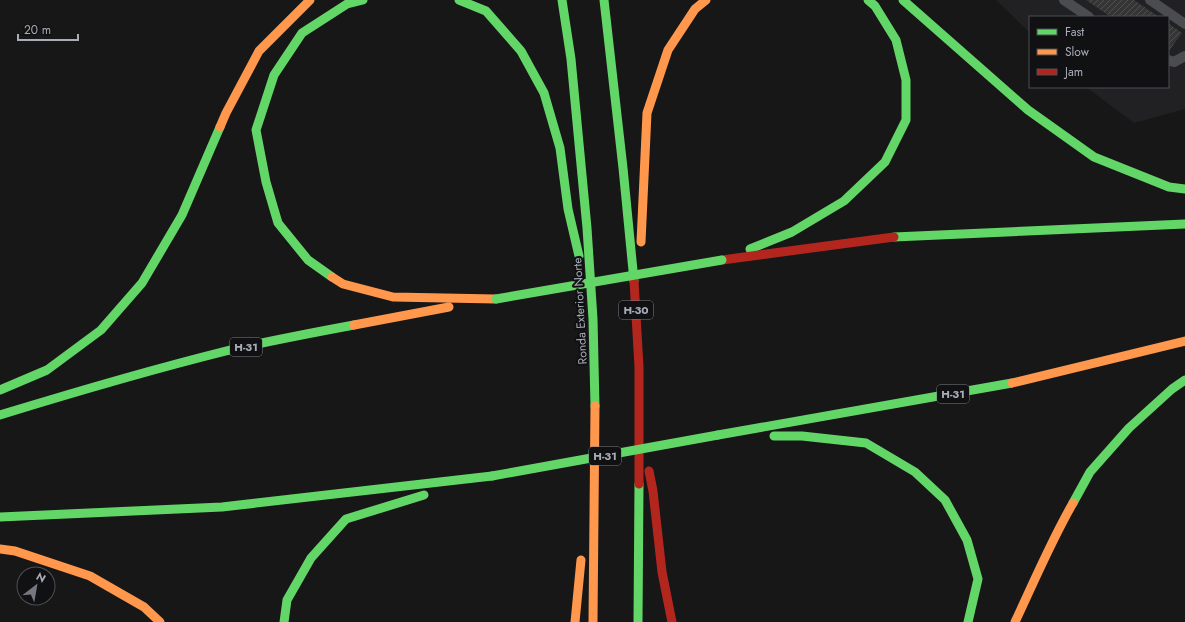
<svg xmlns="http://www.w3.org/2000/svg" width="1185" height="622" font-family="Jost,sans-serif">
	<defs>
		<pattern id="building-hatch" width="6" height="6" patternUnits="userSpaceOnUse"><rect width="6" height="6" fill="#353536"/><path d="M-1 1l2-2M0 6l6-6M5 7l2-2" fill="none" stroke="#4f5051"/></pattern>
	</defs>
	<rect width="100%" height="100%" fill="#171717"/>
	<!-- built -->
	<path fill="#212123" d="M996,0H1185V109L1134,123L1086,87H1168V17H1030V33Z"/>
	<!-- building -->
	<path fill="url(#building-hatch)" d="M1086,0H1134L1159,17H1111Z
		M1168,23L1182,33L1168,52Z"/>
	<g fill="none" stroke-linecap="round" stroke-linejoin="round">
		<!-- lane -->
		<path stroke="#4b4c50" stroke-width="10" d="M1064,0L1089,17
			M1150,0L1185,24
			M1168,60L1174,62L1185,56"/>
		<!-- fast -->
		<path stroke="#63d668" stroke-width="9" d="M459,0L486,11L521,51L544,93L560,148L568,209L579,256
			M562,0L571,59L587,228L593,319L595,406
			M604,0L623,168L634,281
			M903,0L1028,110L1094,157L1169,187L1185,189
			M894,237L1185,224
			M750,249L792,232L844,201L885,162L906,120V80L896,40L875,6L868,0
			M332,277L308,260L278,223L266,182L256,130L274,75L302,33L347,4L363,0
			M0,390L47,370L101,330L142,283L182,215L220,127
			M0,415C75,392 150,370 226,351C268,341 311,333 354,325
			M718,435L1012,383
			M774,436H802L866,443L915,472L945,500L967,540L978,579L968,622
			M1073,503L1090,472L1129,428L1172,389L1185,380
			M0,517L222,507L492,476
			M284,622L287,600L311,558L346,519L424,495
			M638,622L639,484"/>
		<!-- slow -->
		<path stroke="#ff974d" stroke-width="9" d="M220,127L226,113L259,51L310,0
			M641,242L647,113L668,50L695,9L706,0
			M332,277L343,284L393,297L496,299
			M354,325L449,307
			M1012,383L1185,341
			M0,549L15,551L90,576L144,607L160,622
			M575,622L581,560
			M593,622L595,406
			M1015,622C1034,582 1051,541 1073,503"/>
		<!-- jam -->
		<path stroke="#b3261e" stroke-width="9" d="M722,260L894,237
			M634,281L639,367V484
			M649,471L653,491L662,572L672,622"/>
		<!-- fast-bridge -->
		<path stroke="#63d668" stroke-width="9" d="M496,299L722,260
			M492,476L718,435"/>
	</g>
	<g text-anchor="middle" stroke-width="4" stroke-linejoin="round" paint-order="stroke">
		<!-- shield labels -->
		<g fill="#111113" stroke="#7b7e86" stroke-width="1">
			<rect x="619" y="301" width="34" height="18" rx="3"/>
			<rect x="230" y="338" width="32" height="18" rx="3"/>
			<rect x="937" y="385" width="32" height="18" rx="3"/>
			<rect x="589" y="447" width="32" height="18" rx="3"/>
		</g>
		<g font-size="11" font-weight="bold" fill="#a8adb8">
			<text x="636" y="314">H-30</text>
			<text x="246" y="351">H-31</text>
			<text x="953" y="398">H-31</text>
			<text x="605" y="460">H-31</text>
		</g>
		<!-- street labels -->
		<g font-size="12" fill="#a8adb8" stroke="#111113">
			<text transform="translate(580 311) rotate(-93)" y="4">Ronda Exterior Norte</text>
		</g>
	</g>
	<!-- legend -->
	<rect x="1029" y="16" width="140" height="72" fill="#111113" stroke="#4d4f55"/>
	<rect x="1037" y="29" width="20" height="6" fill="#63d668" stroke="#4d4f55"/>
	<text x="1065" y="36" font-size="12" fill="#a8adb8">Fast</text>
	<rect x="1037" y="49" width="20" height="6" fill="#ff974d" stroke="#4d4f55"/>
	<text x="1065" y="56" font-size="12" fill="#a8adb8">Slow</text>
	<rect x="1037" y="69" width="20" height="6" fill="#b3261e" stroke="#4d4f55"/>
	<text x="1065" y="76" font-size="12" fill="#a8adb8">Jam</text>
	<!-- north arrow -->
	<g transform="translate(36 586) rotate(31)"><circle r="19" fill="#111113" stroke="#4d4f55"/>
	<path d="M0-3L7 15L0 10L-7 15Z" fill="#757880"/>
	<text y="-6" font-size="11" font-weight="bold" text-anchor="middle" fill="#a8adb8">N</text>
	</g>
	<!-- scale -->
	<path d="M18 34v6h60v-6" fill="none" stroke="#a8adb8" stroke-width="2"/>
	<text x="24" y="34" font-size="12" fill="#a8adb8" stroke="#111113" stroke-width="3" paint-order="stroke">20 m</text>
</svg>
